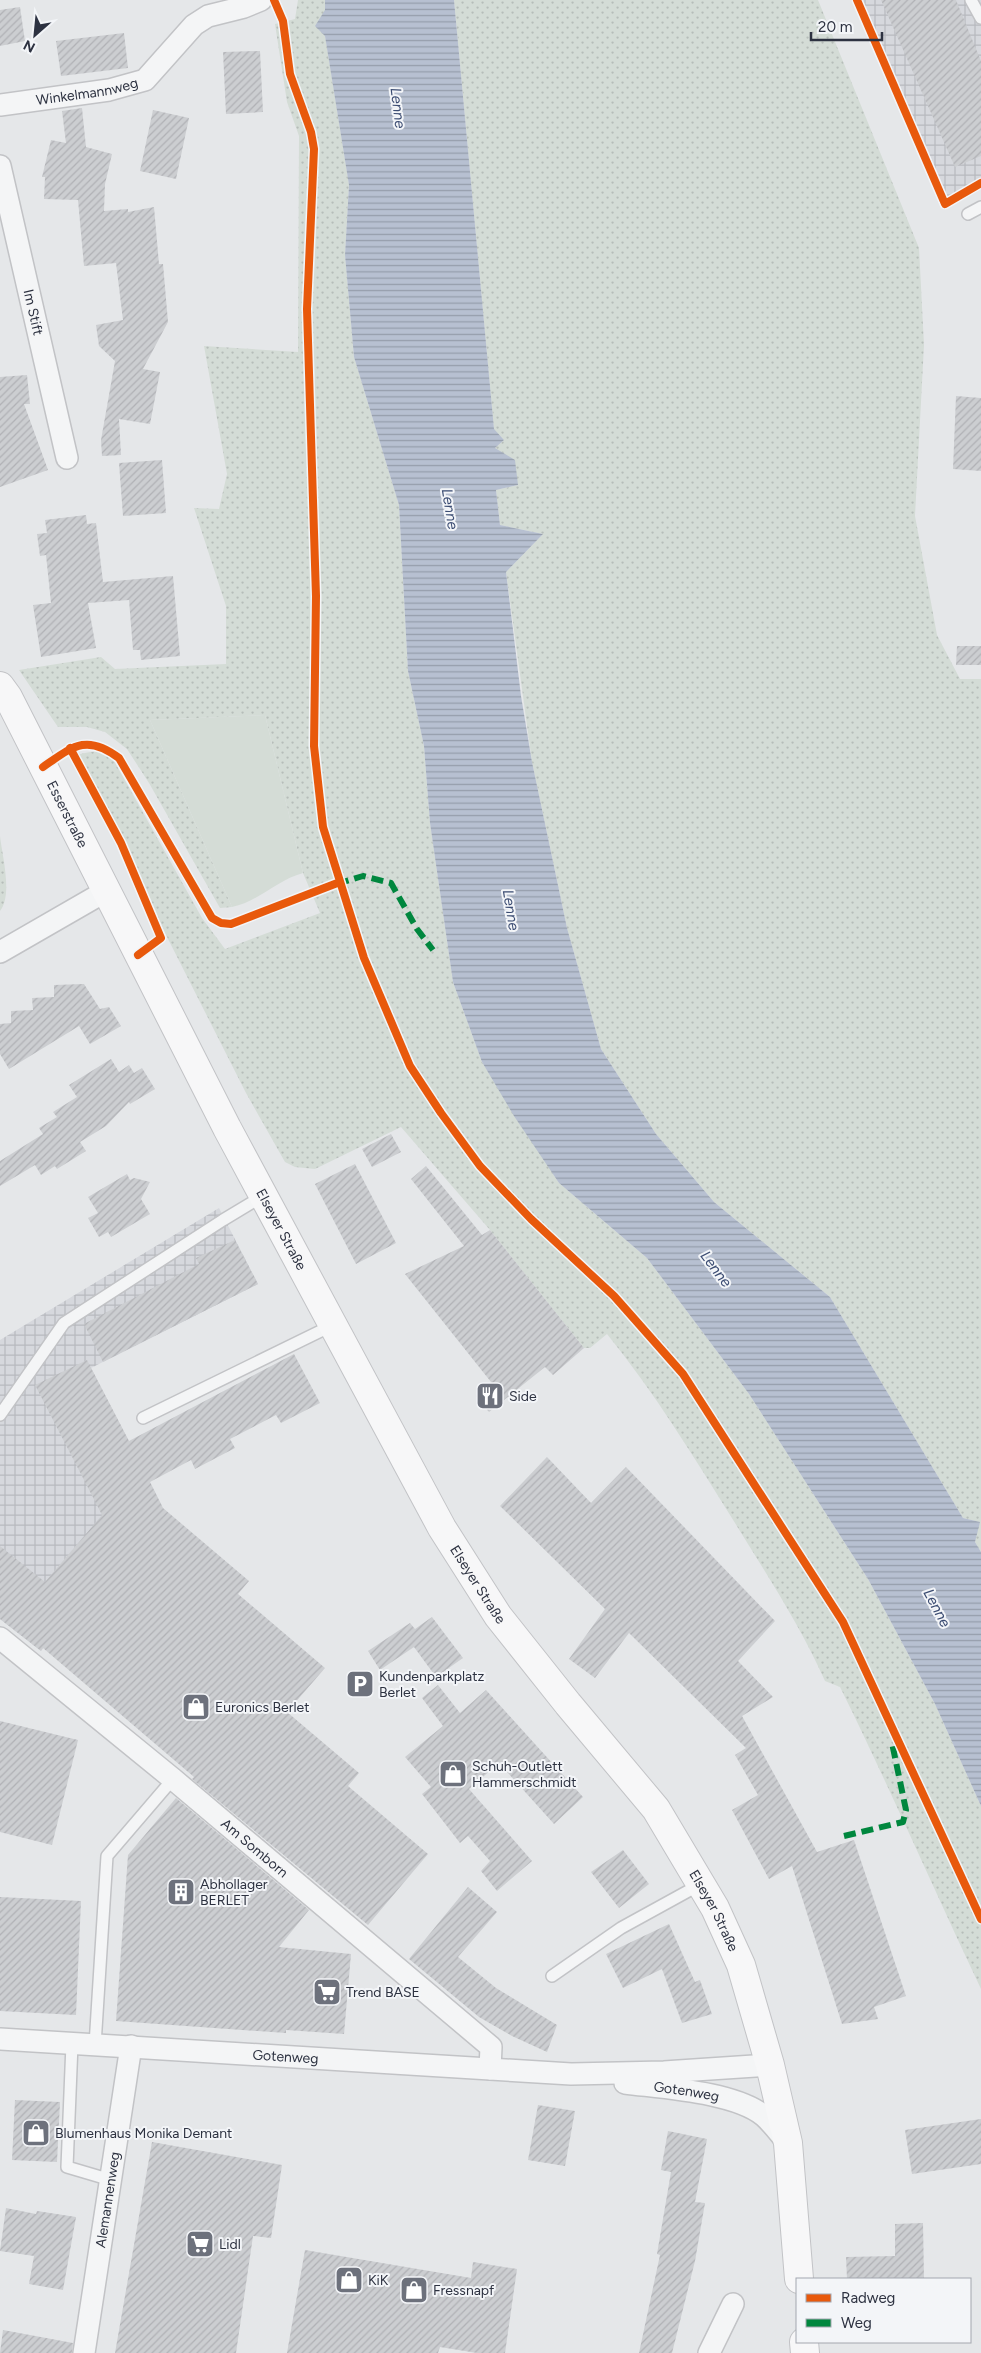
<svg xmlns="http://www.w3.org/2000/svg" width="981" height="2353" font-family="Figtree,sans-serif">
	<defs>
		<pattern id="industrial-grid" width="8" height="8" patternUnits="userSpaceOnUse" patternTransform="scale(1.25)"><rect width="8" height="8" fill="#d6d8dd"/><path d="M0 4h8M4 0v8" fill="none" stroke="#b8babf"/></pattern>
		<pattern id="grass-dots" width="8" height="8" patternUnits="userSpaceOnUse" patternTransform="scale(1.25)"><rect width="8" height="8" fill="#d4dcd6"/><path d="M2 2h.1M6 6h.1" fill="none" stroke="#b6bdb9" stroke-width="1.8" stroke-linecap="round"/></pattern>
		<pattern id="water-rules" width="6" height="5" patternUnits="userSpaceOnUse" patternTransform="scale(1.25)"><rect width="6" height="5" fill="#b7c0d1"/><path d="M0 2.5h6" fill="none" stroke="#959dab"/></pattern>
		<pattern id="building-hatch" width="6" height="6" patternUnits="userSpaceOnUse" patternTransform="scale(1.25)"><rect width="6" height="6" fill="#ccced1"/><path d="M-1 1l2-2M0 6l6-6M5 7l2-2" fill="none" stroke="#b0b1b5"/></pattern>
	</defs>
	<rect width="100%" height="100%" fill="#e5e7e9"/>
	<!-- industrial -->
	<path fill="url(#industrial-grid)" d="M857,0H981V184L945,204Z
		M219,1208L258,1284L91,1368L162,1506L41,1651L0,1619V1340Z"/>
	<!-- grass -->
	<path fill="url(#grass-dots)" d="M298,0H325V35L349,184L345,255L354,357L399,505L408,671L424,746L430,823L453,982L482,1062L559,1183L647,1258L749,1394L868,1579L935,1704L981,1806V1989C933,1888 889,1786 840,1687L825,1681C800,1625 767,1575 735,1523C695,1459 655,1393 607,1334L590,1348H584L490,1230L401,1127L315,1169L295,1167L285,1162L246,1093L164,931L126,846L77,755C91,751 101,749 113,759L202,918L225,949L320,913L303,873L265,715L150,720L232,907L220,908L149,783L127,749L105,732L87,727H58L19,670L101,657L115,669L226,664V606L194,508L219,509L227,474L204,346L298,352L299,136L287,102L275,24L295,19Z
		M454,0H818L919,248L924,345L915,516L937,635L960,679H981V1552L975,1542L979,1522L963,1518L830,1297L714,1202L656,1134L601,1049L567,928L532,762L506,572L543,534L500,525L496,490L518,485L495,448L504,440L494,430Z
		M0,836C2,855 13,895 0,911Z"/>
	<!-- garden -->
	<path fill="#d4dcd6" d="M265,715L303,873C277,880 258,902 232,907L150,720Z"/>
	<!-- water -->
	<path fill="url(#water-rules)" d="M325,0H454L494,429L504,440L495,448L515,460L518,485L496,490L500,525L543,534L506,572L521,696L532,762L567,928L601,1049L656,1134L714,1202L830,1297L963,1518L980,1522L975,1542L981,1552V1806L935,1704L868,1579L749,1394L647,1258L559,1183L514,1116L482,1062L453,982L430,823L424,746L408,671L399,505L354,357L345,255L349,185L325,36L315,26L325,10Z"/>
	<!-- building -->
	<path fill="url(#building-hatch)" d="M881,0H956L981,61V156L955,167Z
		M20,7L25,41L0,46V10Z
		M124,33L128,68L61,76L56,41Z
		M260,51L263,112L226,114L223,52Z
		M82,108L86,147L112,154L105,184L104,211L128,209V212L154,207L159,264H163L168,322L143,369L160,372L150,424L119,419L121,455L102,456L101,440L115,361L99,346L96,325L123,320L116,263L84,266L78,200L44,199L45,177H42L51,140L66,143L62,111Z
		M153,110L189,118L176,179L140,171Z
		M27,375L30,404H24L48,470L0,487V377Z
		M956,396L981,398V471L953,469Z
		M162,460L166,513L123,516L119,463Z
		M86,515L87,524L96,523L103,582L173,576L180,656L141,660L140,650H133L129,600L88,603L96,648L41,657L33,605L51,603L46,555L40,556L37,534L47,533L45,520Z
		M957,646H981V665H956Z
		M84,984L100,1009L109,1007L121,1026L90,1044L79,1026L9,1069L0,1054V1024L11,1023V1011L33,1010L32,998L54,997V985Z
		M111,1059L119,1072L129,1065L134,1073L142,1068L155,1089L130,1104L129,1102L106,1126L80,1142L86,1151L57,1169L55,1166L41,1175L35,1165L0,1186V1161L43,1134L39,1128L57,1117L53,1112L77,1097L69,1085Z
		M391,1134L401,1152L372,1167L362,1149Z
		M355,1164L396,1243L356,1264L315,1184Z
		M426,1166L482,1235L490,1230L584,1348L553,1375L545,1367L489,1412L476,1396L491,1382L405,1274L464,1246L411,1179Z
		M127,1174L130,1180L134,1178L150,1182L141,1199L150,1214L111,1237L108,1232L99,1237L88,1218L98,1213L88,1197Z
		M235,1240L258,1284L103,1362L84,1324L199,1264L196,1258Z
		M294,1354L320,1403L281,1423L276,1415L230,1439L235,1448L195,1469L191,1460L150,1482L163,1508L249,1581L238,1594L325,1668L287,1712L359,1773L348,1786L428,1854L368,1925L192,1779L194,1777L43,1648L41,1651L0,1619V1546L45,1582L102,1515L35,1385L87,1360L129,1441Z
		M547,1457L591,1503L626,1467L775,1621L738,1661L773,1697L742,1716L817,1852L854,1840L906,1996L874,2007L878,2019L842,2024L792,1866L769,1879L732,1810L758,1795L735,1755L746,1748L629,1633L595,1678L569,1659L605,1609L500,1506Z
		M432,1617L463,1658L436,1677L414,1647L380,1670L368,1651L410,1623L415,1629Z
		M438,1685L460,1713L486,1690L583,1797L554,1824L499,1763L469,1789L532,1861L497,1891L481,1871L490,1861L468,1836L460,1843L422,1794L431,1787L405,1757L443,1726L422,1698Z
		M0,1721L78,1740L52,1845L0,1832Z
		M176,1798L309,1910L279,1947L351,1954L344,2034L286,2030V2033L116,2021L128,1855Z
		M623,1850L649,1884L619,1908L591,1872Z
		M468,1887L497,1912L458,1957L496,1988L557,2025L547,2052L512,2036L479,2017L409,1959Z
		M0,1897L81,1901L76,2015L0,2011Z
		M669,1924L695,1982L700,1980L712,2014L682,2023L662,1969L623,1988L606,1954Z
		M15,2100L60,2102L57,2162L12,2160Z
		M538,2105L575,2111L565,2166L528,2160Z
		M981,2119V2164L912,2174L905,2130Z
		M668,2131L707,2139L695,2202L705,2203L695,2261L672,2353H639L660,2255L657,2254L671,2172L661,2170Z
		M152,2142L282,2165L271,2238L253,2236L236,2353H115Z
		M6,2208L36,2214L37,2211L76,2217L63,2290L29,2284L34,2256L0,2251Z
		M923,2223L924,2279H847L846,2257L895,2256V2224Z
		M305,2250L471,2278L473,2262L517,2269L505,2353H477L440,2347L438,2353H287Z
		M3,2330L73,2343L72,2353H0Z"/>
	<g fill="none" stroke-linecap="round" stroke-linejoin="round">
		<defs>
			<path id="service" d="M971,0L981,18
				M968,214L981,207
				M0,1415L64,1323L223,1220L263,1196
				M143,1418L333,1325
				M552,1976L621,1928L701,1884
				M72,2044L67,2167L111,2180
				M95,2045L107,1856L173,1779"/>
			<g id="minor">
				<path id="s1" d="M0,105L109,90L145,80L194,25L208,16L244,7L261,0"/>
				<path id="s2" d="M0,166L67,458"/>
				<path d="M0,952L106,891"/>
				<path id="s3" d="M0,1638L173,1779L491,2047L490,2069"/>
				<path id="s4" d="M0,2039L571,2074L664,2072L770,2065"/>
				<path id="s5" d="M625,2083C663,2088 735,2092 764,2116C773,2124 780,2134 788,2143"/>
				<path id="s6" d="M84,2353L131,2046"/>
				<path d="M709,2353L733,2304"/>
			</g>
			<g id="secondary">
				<path id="s7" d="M0,686L8,697L227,1128L442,1528L498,1616L568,1704L656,1809L715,1908L741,1965L770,2065L788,2143L799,2279"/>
				<path d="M804,2342L805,2353"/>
			</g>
		</defs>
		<!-- service casing -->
		<use href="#service" stroke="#c2c3c6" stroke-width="14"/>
		<!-- minor casing -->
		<use href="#minor" stroke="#c2c3c6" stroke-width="24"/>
		<!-- secondary casing -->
		<use href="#secondary" stroke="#c2c3c6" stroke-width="30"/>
		<!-- service -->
		<use href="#service" stroke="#f4f5f6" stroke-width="11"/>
		<!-- minor -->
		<use href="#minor" stroke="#f4f5f6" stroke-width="21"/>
		<!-- secondary -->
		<use href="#secondary" stroke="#f7f7f8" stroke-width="28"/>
		<!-- quiet -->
		<path stroke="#00873e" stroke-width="6" stroke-dasharray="12 6" stroke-linecap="butt" d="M337,884L363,876L391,883L417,929L433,950
			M844,1836L903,1822L906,1810L892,1743L898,1739"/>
		<defs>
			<path id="cycleway" d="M274,0L283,21L290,74L311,132L314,149L307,309L316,596L314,746L323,827L364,958L410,1066L441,1113L480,1166L531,1219L614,1296L683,1374L843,1622L981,1919
				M857,0L945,204L981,183
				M70,748L121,843L161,938L138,955
				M43,767C72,747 86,733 119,758L212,918L221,923L231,924L340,882"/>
		</defs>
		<!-- cycleway casing -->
		<use href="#cycleway" stroke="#f3f5f8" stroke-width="11"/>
		<!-- cycleway -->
		<use href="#cycleway" stroke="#e8590c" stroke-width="8"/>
	</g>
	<!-- icons -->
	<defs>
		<symbol id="restaurant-square" viewBox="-11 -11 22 22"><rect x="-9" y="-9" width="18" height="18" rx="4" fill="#6d717c" stroke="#f3f5f8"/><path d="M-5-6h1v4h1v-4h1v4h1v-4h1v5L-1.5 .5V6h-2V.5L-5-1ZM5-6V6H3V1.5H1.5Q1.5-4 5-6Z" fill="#fff"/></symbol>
		<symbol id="parking-square" viewBox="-11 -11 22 22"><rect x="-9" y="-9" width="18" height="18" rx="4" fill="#6d717c" stroke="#f3f5f8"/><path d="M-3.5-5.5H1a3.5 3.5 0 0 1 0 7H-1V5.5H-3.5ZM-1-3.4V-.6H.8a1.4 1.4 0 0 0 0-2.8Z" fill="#fff"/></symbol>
		<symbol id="shop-square" viewBox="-11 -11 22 22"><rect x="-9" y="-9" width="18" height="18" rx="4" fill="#6d717c" stroke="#f3f5f8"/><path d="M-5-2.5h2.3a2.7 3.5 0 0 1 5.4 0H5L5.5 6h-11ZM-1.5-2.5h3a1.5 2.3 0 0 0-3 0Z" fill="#fff"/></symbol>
		<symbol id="building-square" viewBox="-11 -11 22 22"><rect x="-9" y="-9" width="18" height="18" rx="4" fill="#6d717c" stroke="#f3f5f8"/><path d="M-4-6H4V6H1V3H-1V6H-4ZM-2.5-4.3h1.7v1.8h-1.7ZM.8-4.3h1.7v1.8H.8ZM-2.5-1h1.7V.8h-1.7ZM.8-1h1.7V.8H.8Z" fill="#fff"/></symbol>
		<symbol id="supermarket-square" viewBox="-11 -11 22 22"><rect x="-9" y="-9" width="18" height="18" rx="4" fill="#6d717c" stroke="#f3f5f8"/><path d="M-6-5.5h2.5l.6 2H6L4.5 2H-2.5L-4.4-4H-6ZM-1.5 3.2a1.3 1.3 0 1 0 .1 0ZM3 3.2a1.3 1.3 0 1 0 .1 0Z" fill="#fff"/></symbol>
	</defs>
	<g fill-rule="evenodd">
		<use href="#restaurant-square" x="474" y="1380" width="32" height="32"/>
		<use href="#parking-square" x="344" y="1668" width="32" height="32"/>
		<use href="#shop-square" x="180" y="1691" width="32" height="32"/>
		<use href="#shop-square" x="437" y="1758" width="32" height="32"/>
		<use href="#building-square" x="165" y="1876" width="32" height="32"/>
		<use href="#supermarket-square" x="311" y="1976" width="32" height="32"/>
		<use href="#shop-square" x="20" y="2117" width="32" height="32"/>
		<use href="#supermarket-square" x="184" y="2228" width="32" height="32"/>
		<use href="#shop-square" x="333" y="2264" width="32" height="32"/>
		<use href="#shop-square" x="398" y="2274" width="32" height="32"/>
	</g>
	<g text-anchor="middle" stroke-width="4" stroke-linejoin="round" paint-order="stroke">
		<!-- street labels -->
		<g font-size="14" fill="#2d3241" stroke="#f3f5f8">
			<text dy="5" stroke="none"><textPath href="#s1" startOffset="88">Winkelmannweg</textPath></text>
			<text dy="5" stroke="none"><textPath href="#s2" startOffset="150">Im Stift</textPath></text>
			<text dy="5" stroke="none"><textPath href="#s7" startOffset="145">Esserstraße</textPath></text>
			<text dy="5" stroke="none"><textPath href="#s7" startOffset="612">Elseyer Straße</textPath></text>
			<text dy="5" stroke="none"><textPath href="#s7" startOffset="1018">Elseyer Straße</textPath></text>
			<text dy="5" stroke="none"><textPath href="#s3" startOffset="330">Am Somborn</textPath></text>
			<text dy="5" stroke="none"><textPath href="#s7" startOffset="1422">Elseyer Straße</textPath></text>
			<text dy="5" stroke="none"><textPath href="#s4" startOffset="286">Gotenweg</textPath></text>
			<text dy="5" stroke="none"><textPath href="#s5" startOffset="62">Gotenweg</textPath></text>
			<text dy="5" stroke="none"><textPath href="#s6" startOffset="155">Alemannenweg</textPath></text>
		</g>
		<!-- poi labels -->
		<g font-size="14" fill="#2d3241" stroke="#f3f5f8" text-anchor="start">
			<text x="509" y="1401">Side</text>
			<text x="379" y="1681">Kundenparkplatz<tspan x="379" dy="16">Berlet</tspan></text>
			<text x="215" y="1712">Euronics Berlet</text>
			<text x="472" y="1771">Schuh-Outlett<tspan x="472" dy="16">Hammerschmidt</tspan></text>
			<text x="200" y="1889">Abhollager<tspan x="200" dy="16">BERLET</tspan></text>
			<text x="346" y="1997">Trend BASE</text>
			<text x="55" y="2138">Blumenhaus Monika Demant</text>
			<text x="219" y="2249">Lidl</text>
			<text x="368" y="2285">KiK</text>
			<text x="433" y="2295">Fressnapf</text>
		</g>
		<!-- water labels -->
		<g font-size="15" font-style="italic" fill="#3b4c72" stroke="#f3f5f8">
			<text transform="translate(398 108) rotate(83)" y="5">Lenne</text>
			<text transform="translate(450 509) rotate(81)" y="5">Lenne</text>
			<text transform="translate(511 910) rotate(81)" y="5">Lenne</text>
			<text transform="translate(716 1269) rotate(53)" y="5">Lenne</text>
			<text transform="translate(937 1608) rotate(62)" y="5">Lenne</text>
		</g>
	</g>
	<!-- legend -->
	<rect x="796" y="2278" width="175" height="65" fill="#f3f5f8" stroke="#a4a7af"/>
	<rect x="806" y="2294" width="25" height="8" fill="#e8590c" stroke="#a4a7af"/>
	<text x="841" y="2303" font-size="15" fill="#2d3241">Radweg</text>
	<rect x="806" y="2319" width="25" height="8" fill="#00873e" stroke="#a4a7af"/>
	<text x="841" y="2328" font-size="15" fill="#2d3241">Weg</text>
	<!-- north arrow -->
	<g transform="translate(35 35) rotate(207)" stroke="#f3f5f8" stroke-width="4" paint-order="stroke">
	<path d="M0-4L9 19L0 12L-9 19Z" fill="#2d3241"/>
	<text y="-8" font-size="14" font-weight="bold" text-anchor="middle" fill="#2d3241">N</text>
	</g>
	<!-- scale -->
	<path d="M811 32v8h71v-8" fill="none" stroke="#2d3241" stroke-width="2.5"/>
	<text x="818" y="32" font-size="15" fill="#2d3241" stroke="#f3f5f8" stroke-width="4" paint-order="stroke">20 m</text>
</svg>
